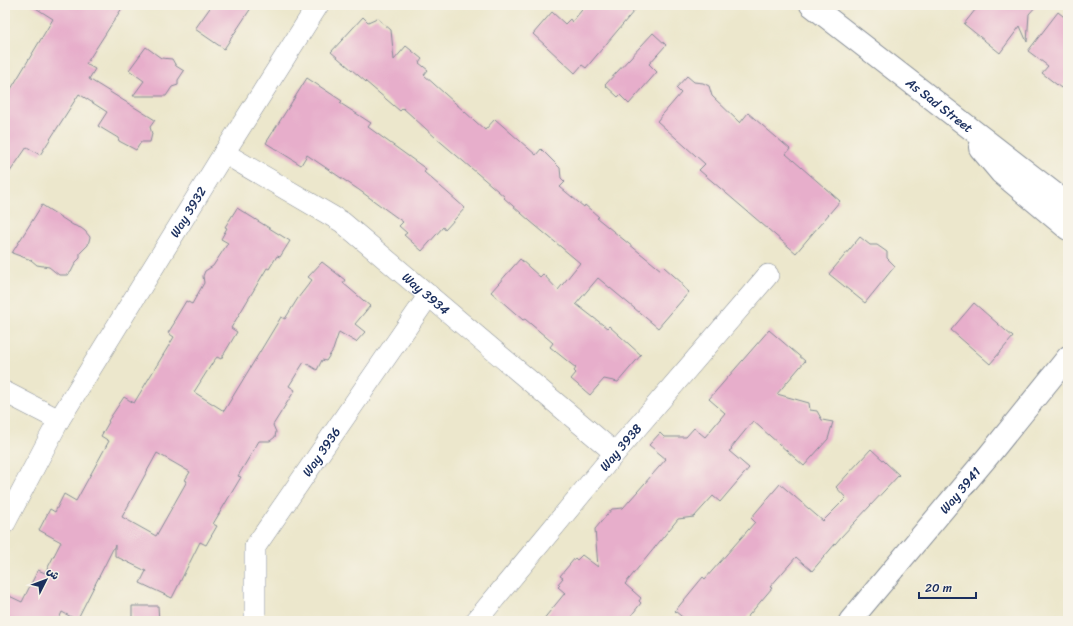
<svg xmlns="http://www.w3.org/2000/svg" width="1073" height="626" font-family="Sriracha,'Playpen Sans Arabic',sans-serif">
	<rect width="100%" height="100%" fill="#f7f3e8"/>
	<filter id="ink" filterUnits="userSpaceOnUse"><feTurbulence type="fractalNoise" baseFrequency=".025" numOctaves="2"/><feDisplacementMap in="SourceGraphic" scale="8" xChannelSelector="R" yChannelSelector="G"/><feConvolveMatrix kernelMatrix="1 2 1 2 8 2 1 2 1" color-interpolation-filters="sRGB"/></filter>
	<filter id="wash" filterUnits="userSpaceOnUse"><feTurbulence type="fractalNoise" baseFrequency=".012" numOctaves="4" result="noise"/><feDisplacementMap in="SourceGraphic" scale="16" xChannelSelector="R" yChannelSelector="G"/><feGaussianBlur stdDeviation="0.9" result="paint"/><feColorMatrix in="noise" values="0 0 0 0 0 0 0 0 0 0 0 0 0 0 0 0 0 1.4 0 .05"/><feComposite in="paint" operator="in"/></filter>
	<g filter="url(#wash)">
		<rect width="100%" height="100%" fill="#ece7cc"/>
		<g id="blocks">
			<!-- building -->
			<path fill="#e7aecb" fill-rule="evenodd" d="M31,5H124L86,64L95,69L89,79L155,120L150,127L152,134L150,142H141L136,150L119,141L118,138L98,126L107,112L79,94L40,155L27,147L5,179V99L53,19Z
				M212,5H253L224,49L195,29Z
				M586,5H639L586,68L582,65L575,73L533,34L552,12L565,24L570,19L572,22Z
				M979,5H1037L1029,14L1027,42L1020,26L1000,53L964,24Z
				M1058,12L1068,20V79L1061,88L1042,73L1048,66L1028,51Z
				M363,17L368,22L377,18L391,30L394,60L406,46L422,59L419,63L428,70L424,75L485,130L495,119L536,155L541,149L560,168L561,178L565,182L560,187L584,207L585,205L599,217L597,218L661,270L664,267L682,283V286L689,292L658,328L598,278L576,304L607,328L609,326L641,355L618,382L604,379L590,395L571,379L576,373L574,371L576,368L550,347L553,343L525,319L523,320L491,292L520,259L540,277L543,274L558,290L580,263L530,221L504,198L505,197L436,138L403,108L400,111L331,52Z
				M653,33L666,45L649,64L657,72L629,104L620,95L618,97L605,85Z
				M146,47L161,58L172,59L176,66L184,71L178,80V85L172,87L166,96H133L144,81L129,70Z
				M687,76L694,82L703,83L709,86L712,96L740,123L748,113L790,149L786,154L840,201L796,253L699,170L705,164L657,121L681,93L676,88Z
				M307,78L342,101L340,103L371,123L368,127L426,169L424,172L465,208L445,230L443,227L422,251L404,235L407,233L399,226L403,222L359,190L307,155L301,165L266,143Z
				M42,205L73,225L81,228L85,231L90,237L88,245L80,253V258L76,262L71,272L67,275H59L49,267L37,265L31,260L12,253Z
				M237,208L290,241L280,257L277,256L269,269L267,268L231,328L237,332L221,359L217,357L213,362L194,392L224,411L281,317L285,319L298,298L312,280L308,277L322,262L345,280L343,283L370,306L355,324L365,332L356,342L339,332L333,350L326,361L322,360L317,370L304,362L289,386L295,390L273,425L276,432L275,437L270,441H259L238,476L241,477L213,524L217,526L206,545L200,542L172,598L140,583L146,571L115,556V545L77,620L62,612L58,621H5V594L22,602L38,570L45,573L61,542L39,530L50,509L55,512L64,494L76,501L109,441L101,436L109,422L108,421L124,397L134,403L174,337L168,333L175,322L174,321L186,301L192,304L204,283L203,276L205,271L213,266L228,243L221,239L227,228L225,227ZM157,453L190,472L185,480L187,481L156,536L122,517Z
				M860,237L870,245H877L887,252V258L895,266L865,303L829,274Z
				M974,303L1013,337L990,364L951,330Z
				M769,330L805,361L777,394L809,403L810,410L817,411L822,420L833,422L828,439L804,466L753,421L731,448L732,449L729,451L749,468L720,502L713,496L694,517L678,519L625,584L641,598L639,601L641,603L627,621H542L565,593L558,587L560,585L558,584L563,578L560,576L575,558L577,560L582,555L598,567L595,529L612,509L623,508L666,459L649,445L660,433L664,437H686L694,428L705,437L725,413L709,399Z
				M871,449L899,475L841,537L812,571L796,557L770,587L772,588L744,621H687L675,611L703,577L705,579L755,522L751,518L780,484L823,521L846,498L836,487Z
				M132,606H158L159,621H132Z"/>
		</g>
	</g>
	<g filter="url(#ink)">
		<use href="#blocks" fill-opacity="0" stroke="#848b95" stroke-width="1"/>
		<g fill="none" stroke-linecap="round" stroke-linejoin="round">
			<defs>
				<g id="minor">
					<path id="s1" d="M224,153L342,222L615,453"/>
					<path d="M5,392L59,420"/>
					<path id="s2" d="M5,523L59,420L224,153L318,5"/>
					<path id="s3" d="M255,621V547L429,295"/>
					<path id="s4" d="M476,621L615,453L768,275"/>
				</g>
				<g id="tertiary">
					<path id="s5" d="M811,5L1068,204"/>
					<path d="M980,148L1001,173L1068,229"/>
					<path id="s6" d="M850,621L989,455L1068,357"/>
				</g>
			</defs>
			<!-- minor casing -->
			<use href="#minor" stroke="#848b95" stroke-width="22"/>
			<!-- tertiary casing -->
			<use href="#tertiary" stroke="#848b95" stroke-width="24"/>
			<!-- minor -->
			<use href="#minor" stroke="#fff" stroke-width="21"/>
			<!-- tertiary -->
			<use href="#tertiary" stroke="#fff" stroke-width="22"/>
		</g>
	</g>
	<g text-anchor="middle" stroke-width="3" stroke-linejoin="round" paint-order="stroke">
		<!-- street labels -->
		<g font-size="13" fill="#1b2f5e" stroke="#f7f3e8">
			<text dy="5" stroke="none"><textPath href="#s5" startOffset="163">As Sad Street</textPath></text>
			<text dy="5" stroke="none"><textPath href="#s2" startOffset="361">Way 3932</textPath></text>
			<text dy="5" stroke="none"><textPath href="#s1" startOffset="247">Way 3934</textPath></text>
			<text dy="5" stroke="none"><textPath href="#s4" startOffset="226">Way 3938</textPath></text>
			<text dy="5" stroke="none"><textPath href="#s3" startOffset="190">Way 3936</textPath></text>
			<text dy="5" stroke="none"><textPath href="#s6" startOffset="171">Way 3941</textPath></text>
		</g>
	</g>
	<!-- margin -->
	<rect width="1073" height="626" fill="none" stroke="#f7f3e8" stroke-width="20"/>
	<!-- north arrow -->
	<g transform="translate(46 580) rotate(48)" stroke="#f7f3e8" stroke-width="3" paint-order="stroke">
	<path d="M0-3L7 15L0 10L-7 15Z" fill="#1b2f5e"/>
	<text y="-6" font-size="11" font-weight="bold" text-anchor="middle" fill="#1b2f5e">ش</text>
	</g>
	<!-- scale -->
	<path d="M919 592v6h57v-6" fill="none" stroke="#1b2f5e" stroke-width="2"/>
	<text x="925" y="592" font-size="12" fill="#1b2f5e" stroke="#f7f3e8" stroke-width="3" paint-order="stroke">20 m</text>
</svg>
